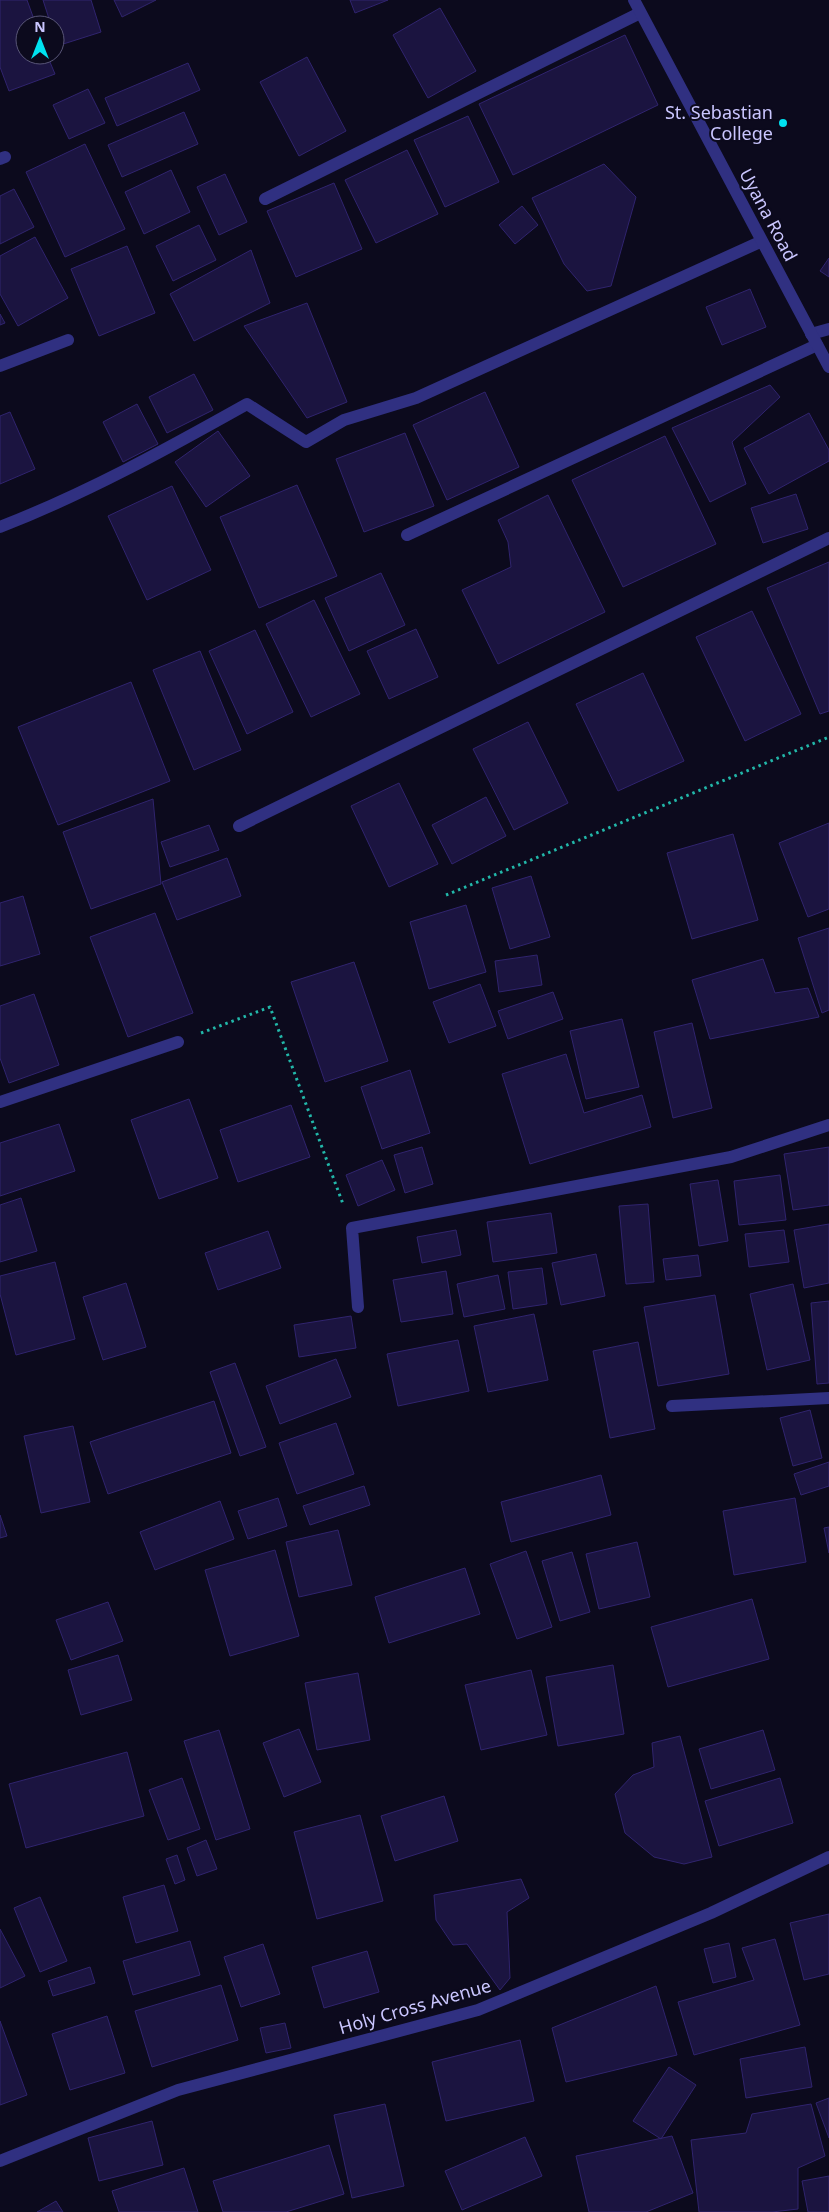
<svg xmlns="http://www.w3.org/2000/svg" width="829" height="2212" font-family="'Noto Sans',sans-serif">
	<rect width="100%" height="100%" fill="#0c0a1d"/>
	<!-- building -->
	<path fill="#1b1440" stroke="#30246e" d="M0,0H27L36,25H25V55H47L55,74L9,91L0,67Z
		M43,0H91L101,32L57,46L55,25H51Z
		M114,0H156L122,17Z
		M350,0H388L355,13Z
		M440,8L476,71L428,98L393,35Z
		M625,35L658,105L513,175L479,104Z
		M307,57L346,131L299,156L260,82Z
		M188,63L200,90L117,126L105,98Z
		M88,89L105,123L69,139L53,105Z
		M184,112L198,144L122,177L108,145Z
		M468,116L499,182L445,207L414,140Z
		M85,144L125,229L65,257L26,172Z
		M407,150L438,214L376,243L345,180Z
		M604,164L636,197L611,286L587,291L564,264L532,198Z
		M171,170L190,212L144,234L125,192Z
		M225,174L247,222L219,235L197,187Z
		M334,183L362,249L296,277L267,211Z
		M14,189L34,227L0,244V196Z
		M522,206L538,225L515,244L499,225Z
		M199,225L216,260L173,281L156,246Z
		M35,237L68,298L18,326L0,294V256Z
		M127,246L155,313L99,336L71,269Z
		M251,250L270,303L194,341L170,294Z
		M829,258V277L820,271Z
		M750,289L766,327L722,345L706,307Z
		M307,303L347,402L307,418L244,326Z
		M0,314L5,323L0,325Z
		M194,374L213,410L167,433L149,397Z
		M770,385L780,397L732,442L746,484L710,502L672,428Z
		M485,392L519,467L447,500L413,425Z
		M137,404L158,444L123,462L103,422Z
		M10,412L35,469L0,484V416Z
		M809,413L829,450V461L769,494L744,448Z
		M218,431L250,476L206,507L175,462Z
		M405,433L434,506L364,532L336,459Z
		M665,436L716,544L623,587L572,480Z
		M297,485L337,576L259,608L220,517Z
		M172,486L211,570L147,600L108,516Z
		M796,494L808,529L763,543L751,508Z
		M548,495L605,612L498,664L462,590L511,567L508,542L498,520Z
		M829,562V711L820,714L767,588Z
		M381,573L405,625L349,651L325,598Z
		M314,600L360,694L311,717L266,624Z
		M752,611L801,714L745,741L696,637Z
		M416,629L438,677L389,699L367,651Z
		M255,630L293,712L247,734L209,651Z
		M200,651L241,750L194,770L153,670Z
		M643,673L684,761L618,791L576,704Z
		M131,682L170,781L58,825L18,727Z
		M528,722L568,803L514,830L473,749Z
		M399,783L438,864L389,887L351,806Z
		M486,797L506,836L452,864L432,825Z
		M153,799L161,884L91,909L63,832Z
		M829,823V909L808,917L779,843Z
		M209,825L219,850L170,867L161,842Z
		M733,834L758,920L692,939L667,853Z
		M227,858L241,896L177,920L162,882Z
		M531,876L550,937L510,949L492,888Z
		M23,896L40,954L0,966V903Z
		M466,905L486,972L429,989L410,922Z
		M155,913L193,1013L128,1037L90,937Z
		M829,928V1010L822,1013L798,938Z
		M537,955L542,985L499,992L495,961Z
		M763,959L775,993L808,988L819,1017L710,1039L692,980Z
		M354,962L388,1061L325,1082L291,982Z
		M480,984L496,1026L449,1043L433,1002Z
		M553,992L563,1019L508,1039L498,1011Z
		M34,994L59,1065L9,1083L0,1058V1006Z
		M622,1019L639,1087L586,1099L570,1031Z
		M692,1023L712,1108L673,1118L654,1032Z
		M566,1054L584,1113L642,1095L651,1127L530,1164L502,1074Z
		M410,1070L430,1133L382,1149L361,1087Z
		M189,1099L218,1178L159,1199L131,1120Z
		M291,1105L310,1157L238,1182L220,1130Z
		M59,1124L75,1171L0,1196V1143Z
		M422,1147L433,1184L405,1193L394,1155Z
		M829,1147V1205L793,1210L784,1154Z
		M382,1160L395,1190L358,1206L346,1175Z
		M780,1175L786,1220L739,1225L734,1181Z
		M718,1180L728,1241L699,1246L690,1184Z
		M21,1198L37,1251L0,1262V1205Z
		M648,1204L654,1282L626,1284L619,1206Z
		M551,1213L557,1253L493,1262L487,1222Z
		M829,1224V1283L804,1288L794,1230Z
		M456,1230L461,1255L422,1263L417,1237Z
		M784,1230L789,1262L749,1267L745,1234Z
		M268,1231L281,1268L218,1290L205,1253Z
		M596,1254L605,1296L561,1305L552,1263Z
		M698,1255L701,1276L666,1280L663,1259Z
		M55,1262L75,1339L16,1355L0,1294V1276Z
		M542,1268L547,1304L513,1309L508,1272Z
		M446,1271L453,1314L401,1322L393,1280Z
		M498,1275L505,1309L464,1317L457,1284Z
		M126,1283L146,1347L103,1360L83,1297Z
		M793,1284L810,1360L767,1370L750,1294Z
		M715,1295L729,1374L658,1386L644,1307Z
		M829,1301V1383L817,1384L811,1303Z
		M534,1314L548,1380L488,1392L474,1326Z
		M351,1316L356,1348L299,1357L294,1325Z
		M458,1340L469,1391L398,1406L387,1354Z
		M638,1342L655,1429L610,1438L593,1351Z
		M336,1359L351,1397L280,1424L266,1386Z
		M235,1363L266,1447L240,1456L210,1372Z
		M214,1401L231,1453L108,1494L90,1442Z
		M810,1410L822,1458L793,1466L780,1418Z
		M336,1423L354,1474L297,1494L279,1443Z
		M73,1426L90,1502L41,1513L24,1436Z
		M829,1462V1486L801,1495L794,1474Z
		M601,1475L611,1515L511,1542L501,1502Z
		M364,1486L370,1505L310,1525L303,1506Z
		M278,1498L287,1526L248,1539L238,1511Z
		M795,1498L806,1562L734,1575L723,1511Z
		M220,1501L234,1539L155,1570L140,1532Z
		M0,1515L7,1536L0,1538Z
		M829,1527V1553L824,1528Z
		M338,1530L352,1585L299,1597L286,1542Z
		M637,1542L650,1597L599,1609L586,1554Z
		M275,1550L299,1636L230,1656L205,1570Z
		M526,1551L552,1627L517,1639L490,1564Z
		M572,1552L590,1612L560,1621L542,1561Z
		M465,1568L480,1614L389,1643L375,1597Z
		M752,1599L769,1659L668,1687L651,1627Z
		M108,1602L123,1641L71,1660L56,1620Z
		M118,1655L132,1700L81,1715L68,1670Z
		M613,1665L624,1734L558,1746L546,1677Z
		M531,1670L547,1735L481,1750L465,1685Z
		M358,1673L370,1740L317,1750L305,1683Z
		M299,1729L321,1782L284,1797L263,1743Z
		M219,1730L250,1829L216,1840L184,1741Z
		M763,1730L775,1770L711,1789L699,1749Z
		M680,1736L712,1857L684,1864L654,1857L625,1833L615,1794L633,1775L654,1767L652,1743Z
		M127,1752L144,1816L26,1848L9,1784Z
		M182,1778L200,1829L168,1840L149,1790Z
		M780,1778L793,1823L719,1846L705,1801Z
		M444,1796L458,1841L395,1861L381,1816Z
		M360,1815L383,1901L317,1919L294,1832Z
		M206,1840L217,1869L197,1876L187,1848Z
		M177,1855L185,1880L175,1884L166,1859Z
		M521,1879L529,1898L507,1912L510,1978L500,1990L467,1944L453,1945L436,1920L434,1895Z
		M164,1885L178,1931L136,1943L123,1897Z
		M40,1897L67,1961L40,1972L14,1908Z
		M829,1914V1974L804,1980L790,1923Z
		M0,1929L25,1976L0,1988Z
		M775,1939L800,2025L694,2055L678,2002L754,1980L742,1948Z
		M190,1941L200,1975L133,1995L123,1961Z
		M729,1943L736,1977L713,1983L704,1949Z
		M263,1944L280,1994L241,2007L224,1957Z
		M367,1951L379,1992L324,2008L312,1967Z
		M90,1967L95,1983L53,1996L48,1981Z
		M221,1985L238,2040L152,2067L135,2011Z
		M656,1986L677,2055L566,2082L552,2028Z
		M107,2016L125,2073L70,2090L52,2034Z
		M0,2021L27,2095L0,2105Z
		M285,2023L291,2048L266,2053L260,2028Z
		M520,2040L534,2101L446,2121L432,2062Z
		M805,2047L812,2087L746,2098L740,2059Z
		M669,2067L696,2085L661,2139L633,2121Z
		M829,2098V2138L816,2103Z
		M385,2104L404,2186L352,2198L334,2115Z
		M811,2104L825,2156L798,2168V2209L772,2212H699L691,2140L746,2133L752,2114Z
		M152,2121L163,2165L99,2181L88,2138Z
		M672,2136L693,2193L646,2212H589L576,2156Z
		M525,2137L542,2176L462,2210L445,2171Z
		M329,2145L344,2194L286,2212H223L213,2181Z
		M184,2168L198,2212H119L112,2191Z
		M829,2176V2212H808L802,2181Z
		M56,2201L63,2212H37Z"/>
	<g fill="none" stroke-linecap="round" stroke-linejoin="round">
		<!-- path -->
		<path stroke="#22b7a9" stroke-width="3" stroke-dasharray="2.5 4" stroke-linecap="butt" d="M446,895L829,737
			M201,1033L270,1007L343,1204"/>
		<!-- service -->
		<path stroke="#303081" stroke-width="12" d="M265,199L640,13
			M811,334L829,329"/>
		<!-- minor -->
		<path stroke="#303081" stroke-width="12" d="M0,159L5,157
			M0,366L68,340
			M0,527C87,493 165,450 247,404L306,442L344,420L416,398L760,242L763,244
			M407,535L817,345
			M239,826L829,538
			M0,1102L178,1042
			M358,1307L352,1228L731,1157L829,1125
			M672,1406L829,1398
			M0,2161L178,2090L478,2010L711,1913L829,1857"/>
		<!-- tertiary -->
		<path stroke="#303081" stroke-width="12" d="M634,0L829,367"/>
	</g>
	<!-- markers -->
	<circle fill="#00e2f1" stroke="#0c0a1d" stroke-width="2" cx="783" cy="123" r="5"/>
	<g text-anchor="middle" stroke-width="4" stroke-linejoin="round" paint-order="stroke">
		<!-- poi labels -->
		<g font-size="18" fill="#cac6ff" stroke="#0c0a1d" text-anchor="end">
			<text x="773" y="119">St. Sebastian<tspan x="773" dy="21">College</tspan></text>
		</g>
		<!-- street labels -->
		<g font-size="18" fill="#cac6ff" stroke="#0c0a1d">
			<text transform="translate(768 215) rotate(62)" y="6">Uyana Road</text>
			<text transform="translate(415 2007) rotate(-16)" y="6">Holy Cross Avenue</text>
		</g>
	</g>
	<!-- north arrow -->
	<g transform="translate(40 40)"><circle r="24" fill="#0c0a1d" stroke="#585577"/>
	<path d="M0-4L9 19L0 12L-9 19Z" fill="#00e2f1"/>
	<text y="-8" font-size="14" font-weight="bold" text-anchor="middle" fill="#cac6ff">N</text>
	</g>
</svg>
